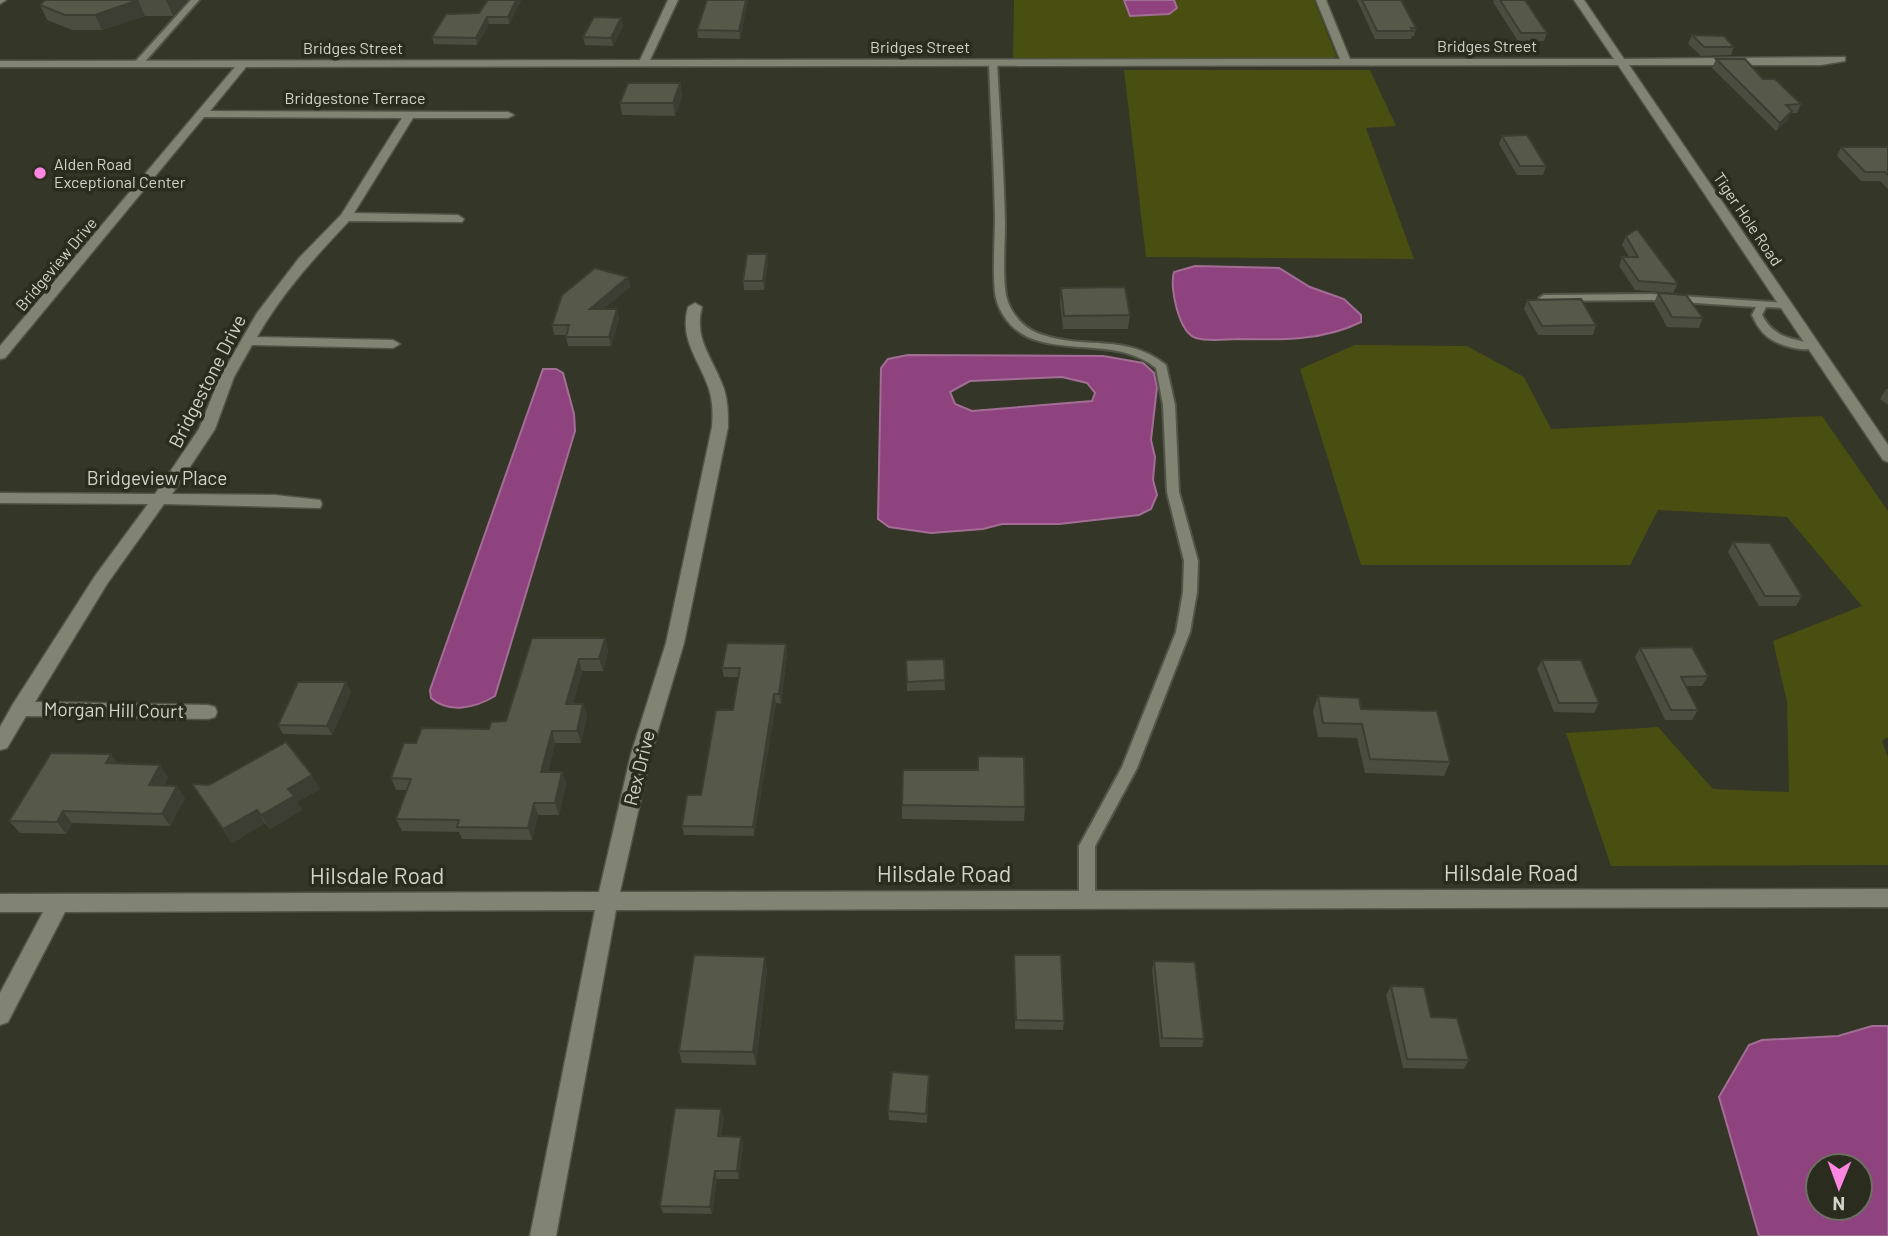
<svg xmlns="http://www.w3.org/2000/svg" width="1888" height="1236" font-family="Barlow,sans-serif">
	<rect width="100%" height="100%" fill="#343627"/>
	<!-- green -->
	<path fill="#484f10" d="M1014,0H1124V3L1177,8L1174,0H1314L1336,55L1335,58L1323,59L1013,60Z
		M1124,70H1370L1396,126L1366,128L1414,259L1146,257Z
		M1355,345L1467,346L1524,377L1551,429L1822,416L1888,511V737L1882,741L1888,757V865L1611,866L1566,733L1658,727L1713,789L1789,792L1787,702L1773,641L1862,606L1787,517L1658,510L1630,565H1361L1300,369Z"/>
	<!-- water -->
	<path fill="#8f437e" stroke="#a36e95" stroke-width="2" fill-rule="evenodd" d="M1124,0H1174L1177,8L1169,14L1130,16Z
		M1195,266L1279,268L1310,287L1344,299L1361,315V322C1323,341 1280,340 1239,339C1226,339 1209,342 1196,338C1179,333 1169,287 1174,272Z
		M908,355L1103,356L1143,363L1154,373L1157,387L1151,440L1155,457L1153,480L1157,495L1151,509L1139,515L1059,524H1002L983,529L931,533L889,527L878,519L881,368L888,359ZM1062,377L1087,383L1095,393L1092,401L972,411L955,404L950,392L970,381Z
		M543,369H556L563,373L574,414L575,431L495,696C475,708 449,714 431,698L430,690Z
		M1872,1026H1888V1236H1759L1719,1097L1749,1045L1762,1040L1838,1036ZM1818,1166H1860V1208H1818Z"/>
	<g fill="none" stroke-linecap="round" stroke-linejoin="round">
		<defs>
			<path id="service" d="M191,0H199L141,66H135V62Z
				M993,60L997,63C1000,117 1004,170 1005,224C1005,243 1002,282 1007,299C1012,316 1026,330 1043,335C1086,350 1127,333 1166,365L1175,405L1179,492L1198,561L1197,592L1190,632L1137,768L1095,846V900L1093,905L1087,907L1081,905L1079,900V846L1122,767L1176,632L1183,592L1184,561L1167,492L1163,405L1156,368C1123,341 1078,352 1039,341C1018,336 1001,319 996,298C992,280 995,238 995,218C994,166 991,115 989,63Z
				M1651,294L1789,303L1790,305L1785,308L1766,307L1762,315C1775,339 1793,339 1817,344L1819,346C1808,354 1780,346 1769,338C1761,332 1756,324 1752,315L1756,307L1651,300L1544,301L1539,298L1544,295Z"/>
			<path id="minor" d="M0,0H6L0,4Z
				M668,0H678L650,60L1340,59L1316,0H1326L1350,59H1614L1574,0H1584L1624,59L1845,57V61L1821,65H1629L1888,445V462L1883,460L1618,65L246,67L210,111L508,112L514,115L508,118H413L354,213L458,215L464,219L462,222L349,221C315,257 282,293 257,337L393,340L400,344L393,348L252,345L234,377L215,429L172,494L275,495L320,500L322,504L320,508L164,504L107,584L35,702L208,705L215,707L217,712L215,717L208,719L26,716L7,748L0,750V727L13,704L95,576L148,504L0,503V493L155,494L199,429L220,377L257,313L299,258L341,215L402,118L204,117L5,358L0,359V346L235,67H0V61L640,60Z
				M695,303L702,307C693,340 714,359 724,389C728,402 728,414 728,427L684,643L651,754L620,892L1888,889V907L616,910L556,1236H530L595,910L65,912L8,1022L0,1025V993L43,912H0V894L599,892L631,754L666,643L712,427C713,414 713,402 709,389C699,359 679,340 688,307Z"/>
		</defs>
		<!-- service casing -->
		<use href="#service" stroke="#525448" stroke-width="4"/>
		<!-- minor casing -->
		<use href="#minor" stroke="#525448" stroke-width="3"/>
		<!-- service -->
		<use href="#service" fill="#818473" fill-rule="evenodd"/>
		<!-- minor -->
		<use href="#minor" fill="#818473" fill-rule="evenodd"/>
	</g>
	<!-- wall -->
	<path fill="#4a4d3f" d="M45,0H187L173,16H145L102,30H72L47,20L40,5Z
		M488,0H521L509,24H489L477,45L434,44L432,37L479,13Z
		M748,0L740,39L698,38L697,30Z
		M1357,0H1401L1416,28L1414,36H1412L1411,39H1375Z
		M1494,0H1525L1547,33L1544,41H1518L1493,2Z
		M621,18L623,26L613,46L585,45L583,37Z
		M1692,35L1734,47L1731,55L1701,56L1688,44Z
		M1716,59L1763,79L1801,104L1797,113H1791L1788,120L1776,131L1712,68Z
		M680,83L682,96L675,116L622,115L620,103Z
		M1502,136L1546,166L1543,175H1517L1499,144Z
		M1841,147H1888V189L1880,181H1861L1837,156Z
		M1626,236L1678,284L1673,293L1635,290L1619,266L1622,257H1629L1622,245Z
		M768,263L764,290H744L743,281Z
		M628,277L630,287L603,309H617L619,319L611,346H568L566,337V335H554L552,325Z
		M1061,288L1130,315L1128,329H1063L1060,302Z
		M1658,293L1703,318L1699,328L1667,327L1654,303Z
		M1527,300L1596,325L1593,335H1538L1524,309Z
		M1886,389H1888V405L1880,399Z
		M1733,542L1802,596L1796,606H1759L1728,552Z
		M532,638H605L608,651L603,671H582L573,704H583L587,716L581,743H555L548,772H562L566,784L559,815H538L532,840L462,839L459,832L402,831L396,819L407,790H396L391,778L416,743L489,729L506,721Z
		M786,644L787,654L781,704L776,703L754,836L684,835L682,826L701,795L733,710L738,677H724L722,668Z
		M1640,648L1708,676L1702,686H1686L1698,710L1692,720H1665L1635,657Z
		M944,659L945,690L907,691L906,660Z
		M1542,660L1599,703L1594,713L1554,712L1537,669Z
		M351,692L332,735L283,734L278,725Z
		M1318,696L1361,709L1450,762L1444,776L1365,773L1357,738L1318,737L1313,711Z
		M118,764L168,777L164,785L185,798L170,826L72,823L66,834L20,833L9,821Z
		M977,770L1025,807L1024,821L902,819V805Z
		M192,784L320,789L297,802L302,810L270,829L265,823L232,843Z
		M1014,955L1064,1021L1063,1030L1015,1029Z
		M1154,961L1204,1039L1202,1047H1160L1152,970Z
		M767,970L756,1065L682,1063L679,1051Z
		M1391,986L1431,1017L1469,1060L1464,1069L1403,1068L1386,995Z
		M929,1075L927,1123L889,1120L888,1111Z
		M724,1117L721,1136L743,1145L739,1179H717L712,1214L663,1213L660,1206Z"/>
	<!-- shaded-wall -->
	<path fill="#3c3e33" d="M138,0L145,16L102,30L95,15Z
		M166,0H187L173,16Z
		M516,0H521L509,24L508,17Z
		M746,0H748L740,39L739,31Z
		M487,17L489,24L477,45L476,38Z
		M621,18L623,26L613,46L611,38Z
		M680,83L682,96L675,116L673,103Z
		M1792,111L1788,120L1776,131L1780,123Z
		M767,254L768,263L764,290L763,281Z
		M628,277L630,287L592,319L590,309Z
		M617,309L619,319L611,346L609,337Z
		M605,638L608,651L603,671L599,659Z
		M786,644L787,654L781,704L779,694Z
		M579,659L582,671L570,717L566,704Z
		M346,682L351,692L332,735L327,726Z
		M774,694L776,703L754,836L753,827Z
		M583,704L587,716L581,743L577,731Z
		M552,731L555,743L546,784L541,772Z
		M111,754L120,766L106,763Z
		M160,765L168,777L157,797L149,785Z
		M562,772L566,784L559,815L555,803Z
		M312,775L320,789L297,802L302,810L270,829L261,815L288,789Z
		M177,786L185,798L170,826L162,814Z
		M534,803L538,815L532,840L528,828Z
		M257,810L265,823L232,843L223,829Z
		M63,811L72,823L66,834L57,822Z
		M765,957L767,970L756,1065L753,1052Z
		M721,1109L724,1117L720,1144L718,1136Z
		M741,1137L743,1145L739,1179L737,1171Z
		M715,1171L717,1179L712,1214L710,1207Z"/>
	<!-- building -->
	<path fill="#565949" stroke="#3c3e33" stroke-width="2" d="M45,0H138L95,15H65L40,5Z
		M488,0H516L508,17H487L476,38L432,37L446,14L479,13Z
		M707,0H746L739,31L697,30Z
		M1362,0H1401L1416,28H1411L1413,31H1377Z
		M1500,0H1525L1547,33H1521Z
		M594,17L621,18L611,38L583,37Z
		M1692,35L1724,36L1734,47H1704Z
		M1716,59H1745L1763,79H1775L1801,104L1786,105L1792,111L1780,123Z
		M628,83H680L673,103H620Z
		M1527,135L1546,166H1520L1502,136Z
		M1841,147H1888V175L1885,172H1865Z
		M1637,229L1678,284L1639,281L1622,257H1638L1626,236Z
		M747,254H767L763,281H743Z
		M595,268L628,277L590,309H617L609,337H566L569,325H552L562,295Z
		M1125,287L1130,315L1064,316L1061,288Z
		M1658,293L1686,295L1703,318L1672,317Z
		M1581,299L1596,325L1542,326L1527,300Z
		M1733,542L1770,543L1802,596H1765Z
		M532,638H605L599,659H579L566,704H583L577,731H552L541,772H562L555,803H534L528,828L457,827L459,820L396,819L411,779L391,778L404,743H416L422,728L489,729L491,722L506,721Z
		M727,643L786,644L779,694H774L753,827L682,826L687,795H701L716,710H733L740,668H722Z
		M1692,647L1708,676L1681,677L1698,710H1671L1640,648Z
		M944,659L945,680L907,682L906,660Z
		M1542,660H1581L1599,703H1559Z
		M298,682H346L327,726L278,725Z
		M1318,696L1359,698L1361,709L1437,711L1450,762L1370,759L1362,724L1323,723Z
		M286,742L312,775L288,789L294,796L261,815L257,810L223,829L192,784L209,785Z
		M51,753L111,754L106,763L160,765L149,785L177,786L162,814L63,811L57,822L9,821Z
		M978,756L1024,757L1025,807L902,805L903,770H978Z
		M694,955L765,957L753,1052L679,1051Z
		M1014,955H1061L1064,1021L1016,1020Z
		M1154,961L1195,962L1204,1039L1162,1038Z
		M1391,986L1424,987L1431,1017L1457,1018L1469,1060L1407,1059Z
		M892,1072L929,1075L926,1114L888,1111Z
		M675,1108L721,1109L718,1136L741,1137L737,1171H715L710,1207L660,1206Z"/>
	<!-- markers -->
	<circle fill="#fd86e1" stroke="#2a2c1d" stroke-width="2.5" cx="40" cy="173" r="7"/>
	<g text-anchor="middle" stroke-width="7" stroke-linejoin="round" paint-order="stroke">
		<!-- far-street labels -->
		<g font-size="16" fill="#d2d3ca" stroke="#2a2c1d">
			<text x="1487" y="52">Bridges Street</text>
			<text x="920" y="53">Bridges Street</text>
			<text x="353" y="54">Bridges Street</text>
			<text x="355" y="104">Bridgestone Terrace</text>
			<text transform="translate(1748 219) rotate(56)" y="6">Tiger Hole Road</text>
			<text transform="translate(56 264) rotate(-50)" y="6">Bridgeview Drive</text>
		</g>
		<!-- far-poi labels -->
		<g font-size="16" fill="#d2d3ca" stroke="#2a2c1d" text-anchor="start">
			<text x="54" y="170">Alden Road<tspan x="54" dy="18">Exceptional Center</tspan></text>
		</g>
		<!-- street labels -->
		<g font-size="19" fill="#d2d3ca" stroke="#2a2c1d">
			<text transform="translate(207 381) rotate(-63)" y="7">Bridgestone Drive</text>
			<text x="157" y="485">Bridgeview Place</text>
			<text transform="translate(114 710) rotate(1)" y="7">Morgan Hill Court</text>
			<text transform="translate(639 768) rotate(-76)" y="7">Rex Drive</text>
		</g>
		<!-- near-street labels -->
		<g font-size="23" fill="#d2d3ca" stroke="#2a2c1d">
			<text x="1511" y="881">Hilsdale Road</text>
			<text x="944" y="882">Hilsdale Road</text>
			<text x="377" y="884">Hilsdale Road</text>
		</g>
	</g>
	<!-- north arrow -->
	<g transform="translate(1839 1187) rotate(181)"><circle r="33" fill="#2a2c1d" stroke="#6d6f62" stroke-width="2"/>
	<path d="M0-5L12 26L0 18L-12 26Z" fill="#fd86e1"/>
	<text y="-10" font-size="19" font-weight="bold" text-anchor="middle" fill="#d2d3ca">N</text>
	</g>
</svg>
